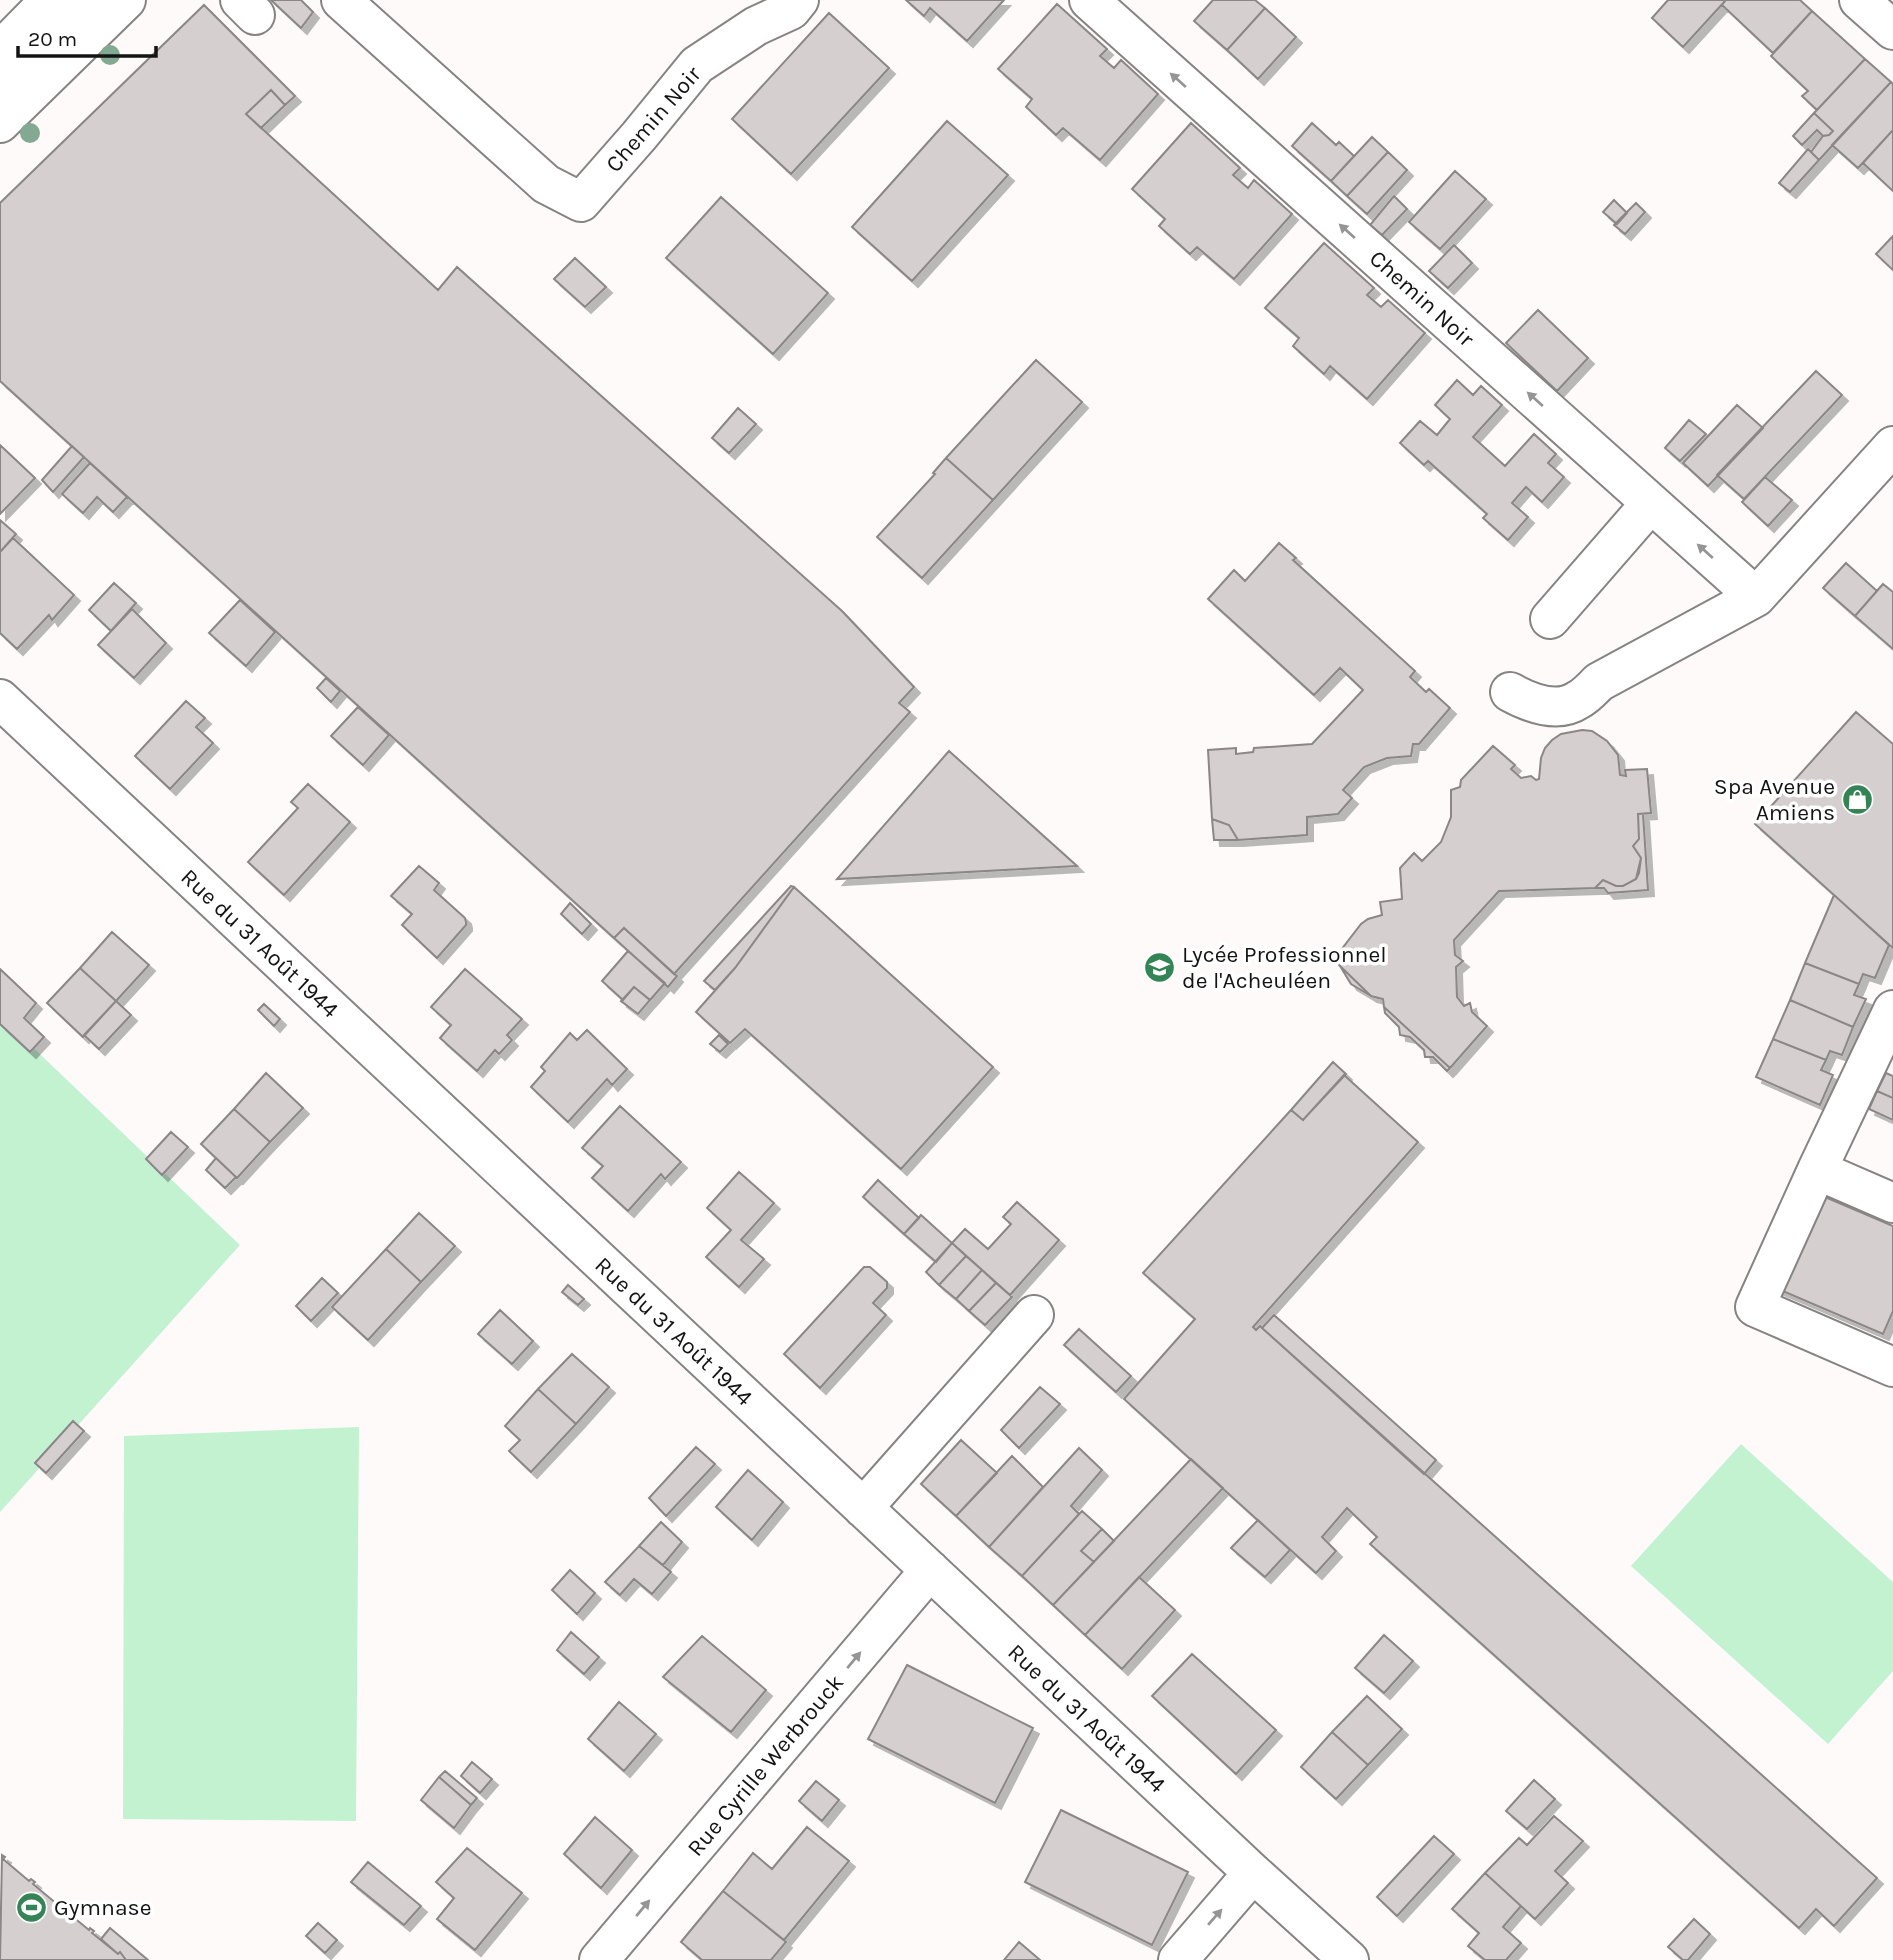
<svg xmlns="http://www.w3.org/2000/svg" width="1893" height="1960" font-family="Karla,sans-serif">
	<defs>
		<filter id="shadow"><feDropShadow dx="6" dy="6" stdDeviation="0" flood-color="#0004"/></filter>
	</defs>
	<rect width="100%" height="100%" fill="#fefafa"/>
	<!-- green -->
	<path fill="#c3f2d1" d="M0,1016L240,1245L0,1512Z
		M359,1427L356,1821L123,1819L124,1436Z
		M1741,1444L1893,1582V1671L1828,1744L1631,1566Z"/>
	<!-- building -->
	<path fill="#d5cfd0" stroke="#8b8687" stroke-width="2" filter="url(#shadow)" d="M271,0H301L313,12L301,28Z
		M906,0H1004L967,41L930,8L924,16Z
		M1213,0H1255L1265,8L1227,50L1194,21Z
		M1668,0H1726L1683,47L1652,18Z
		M1726,0H1800L1812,11L1773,53L1722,5Z
		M1057,4L1107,49L1100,56L1114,68L1121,60L1158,94L1100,160L1063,128L1056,135L1026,107L1032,99L998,69Z
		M204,5L295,96L285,105L271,90L246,114L438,290L457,267L842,611L914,687L899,703L910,712L674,974L624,928L614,938L0,381V203Z
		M1265,8L1296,37L1258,79L1227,50Z
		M1812,11L1865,59L1817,110L1802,96L1808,91L1771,56Z
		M829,13L889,68L791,174L732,119Z
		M1865,59L1891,82L1819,160L1811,152L1823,136L1829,135L1833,131L1814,113Z
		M1891,82L1893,84V130L1858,168L1832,145Z
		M271,90L285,105L261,128L246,114Z
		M1814,113L1833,131L1829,135L1823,136L1817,130L1802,145L1793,136Z
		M947,121L1008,175L912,281L852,227Z
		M1191,123L1240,168L1233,175L1248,188L1254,180L1292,214L1234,279L1197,247L1190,254L1159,226L1165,219L1132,189Z
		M1312,123L1336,145L1339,142L1354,156L1331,181L1292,146Z
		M1893,130V191L1863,163Z
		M1372,137L1388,152L1347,196L1331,181Z
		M1808,149L1819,160L1790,192L1779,183Z
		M1388,152L1407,170L1367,214L1347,196Z
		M1455,171L1486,199L1440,249L1409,222Z
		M1394,196L1407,209L1382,235L1370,225Z
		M721,197L828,293L773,354L666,258Z
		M1614,200L1627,213L1617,224L1603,212Z
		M1636,203L1645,212L1625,234L1614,225Z
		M1893,236V270L1876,254Z
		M1324,243L1374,288L1367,295L1381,307L1388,300L1425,333L1367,399L1330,366L1324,374L1293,346L1299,338L1265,308Z
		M1454,245L1472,263L1448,288L1429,271Z
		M575,258L606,287L585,307L554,279Z
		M1538,310L1588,358L1557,391L1506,343Z
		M1036,360L1082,402L993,500L946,458Z
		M1816,371L1842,395L1744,499L1717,475Z
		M1457,380L1473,395L1481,386L1502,405L1473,437L1505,466L1534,434L1556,454L1548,463L1564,477L1542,502L1526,487L1512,503L1528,517L1508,540L1483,518L1487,514L1428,461L1424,465L1400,443L1420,421L1437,435L1450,419L1435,405Z
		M1737,405L1763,428L1708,486L1683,463Z
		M738,408L756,424L729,453L712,438Z
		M1689,420L1706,434L1680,461L1665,448Z
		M0,445L35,478L0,514Z
		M72,446L84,457L53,492L42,480Z
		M946,458L993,500L922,578L877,537L935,474L933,473Z
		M90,463L127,497L113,512L97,497L83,513L62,494Z
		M1765,477L1792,500L1768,526L1742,502Z
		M0,520L16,534L0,552Z
		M13,538L74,595L52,620L49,615L17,649L0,633V552Z
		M1279,543L1296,558L1293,560L1415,671L1410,677L1426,692L1429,689L1450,708L1419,744H1413L1411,756L1387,758L1364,767L1343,790L1352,798L1338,814L1307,817V835L1238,840L1229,825L1212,819L1208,750L1236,748V754L1253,752L1254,748L1312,744L1363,690L1340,668L1314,695L1208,599L1234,570L1245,581Z
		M1846,563L1877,591L1855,616L1823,588Z
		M114,583L136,603L111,631L89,610Z
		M1883,584L1893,592V649L1855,616Z
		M240,600L275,632L246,666L209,633Z
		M132,609L166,643L134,678L98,645Z
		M326,678L340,691L331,702L317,688Z
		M186,701L205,718L196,727L213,743L170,789L135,756Z
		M358,707L389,735L363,765L331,736Z
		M1856,712L1893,744V948L1755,824Z
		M1582,730L1592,731L1607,741L1618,755L1620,775L1626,776L1625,770L1647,769L1651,813L1638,814L1639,839L1633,846L1641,858L1639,873L1636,879L1623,886H1616L1603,880L1595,888L1499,891L1454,940L1455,955L1463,961L1456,967L1457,997L1464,1006L1470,1003L1472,1012L1487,1026L1450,1068L1384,1007L1383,999L1371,996L1339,965L1338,958L1341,950L1361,924L1368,919L1382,915L1380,902L1402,899L1400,868L1414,853L1422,861L1441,842L1451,817V790L1460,787L1461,780L1493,746L1515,765L1511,769L1521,778L1531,776L1536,780L1539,779L1541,758L1545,748L1552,740L1561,734Z
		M949,751L1077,866L837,879Z
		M308,784L350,822L284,895L248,862L298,808L291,802Z
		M1638,814H1643L1648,890L1608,893L1604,888H1595L1603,880L1616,886H1623L1636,879L1641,858L1633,846L1639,839Z
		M1212,819L1229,825L1238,840H1214Z
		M419,866L439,883L434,890L465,918L466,922V925L437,958L402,925L412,914L391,896Z
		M791,886L794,887L735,968L715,990L704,981Z
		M794,887L993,1067L901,1169L745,1029L730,1043L696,1012L735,968Z
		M1834,895L1889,945L1875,978L1863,974L1859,984L1805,963Z
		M570,903L591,924L582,934L561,914Z
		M624,928L677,976L668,987L614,938Z
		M112,932L149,965L116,1001L80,968Z
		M628,951L665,983L650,1000L634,987L623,1000L602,981Z
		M1805,963L1859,984L1854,995L1866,999L1853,1027L1790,1000Z
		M1340,966L1371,996L1351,984Z
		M80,968L116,1001L83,1037L47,1003Z
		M0,969L36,1003L24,1018L44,1037L30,1052L0,1024Z
		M465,969L522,1019L507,1035L512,1040L499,1054L495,1050L477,1071L440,1038L451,1025L431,1007Z
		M634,987L650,1000L638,1014L621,1001Z
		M1790,1000L1853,1027L1842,1055L1830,1051L1826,1060L1773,1039Z
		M116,1001L131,1015L99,1049L84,1035Z
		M264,1004L280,1019L274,1026L258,1010Z
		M1384,1007L1450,1068L1447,1071L1433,1057H1425L1424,1050L1410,1037L1400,1035L1399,1027L1385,1013Z
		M587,1030L627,1069L612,1085L607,1079L568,1122L531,1087L545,1071L541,1067L570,1033L577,1040Z
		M719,1035L728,1044L720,1052L710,1044Z
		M1773,1039L1826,1060L1821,1070L1833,1075L1820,1105L1756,1077Z
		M1333,1062L1346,1074L1303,1120L1291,1110Z
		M266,1073L303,1108L270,1142L234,1109Z
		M1886,1073L1893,1076V1098L1877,1091Z
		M1344,1075L1418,1142L1253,1327L1256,1330L1260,1326L1262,1328L1877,1878L1834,1926L1816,1909L1799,1928L1370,1544L1377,1537L1347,1508L1322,1537L1336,1551L1316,1573L1124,1399L1195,1319L1143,1273L1291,1110L1303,1120Z
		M1877,1091L1893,1098V1120L1869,1109Z
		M620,1106L681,1162L665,1179L661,1174L628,1211L592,1178L603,1166L582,1148Z
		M234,1109L270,1142L237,1178L201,1144Z
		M171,1132L188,1147L162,1175L146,1159Z
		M216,1158L236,1177L225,1188L206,1170Z
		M739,1172L774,1203L741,1240L764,1259L739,1287L706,1257L731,1230L707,1208Z
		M878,1180L919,1218L904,1234L863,1197Z
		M1818,1194L1893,1226V1311L1883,1334L1778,1289Z
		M1017,1202L1059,1240L1010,1295L952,1243L965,1229L988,1249L1011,1224L1003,1217Z
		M419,1213L455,1246L421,1282L386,1249Z
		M921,1215L952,1243L936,1262L904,1234Z
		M952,1243L966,1256L939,1285L926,1272Z
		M386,1249L421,1282L368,1340L332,1307Z
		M966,1256L982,1270L956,1299L939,1285Z
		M864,1267H870L887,1282V1288L873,1303L886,1315L820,1388L784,1354Z
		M982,1270L996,1283L969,1311L956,1299Z
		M322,1278L338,1293L311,1321L296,1306Z
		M996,1283L1012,1297L985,1325L969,1311Z
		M568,1285L584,1299L578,1305L562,1292Z
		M500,1310L533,1341L512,1364L478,1334Z
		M1274,1315L1436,1460L1424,1474L1262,1328Z
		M1079,1329L1131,1376L1116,1392L1064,1345Z
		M572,1354L609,1387L576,1424L538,1389Z
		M1040,1387L1060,1404L1019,1448L1001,1430Z
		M538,1389L576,1424L531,1472L509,1451L520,1440L505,1426Z
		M73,1421L84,1431L46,1473L35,1463Z
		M961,1440L997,1473L956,1516L921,1484Z
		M696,1447L715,1464L666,1516L649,1498Z
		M1079,1448L1102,1470L1071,1506L1079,1514L1022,1576L989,1547Z
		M1012,1456L1043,1487L989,1547L956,1516Z
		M1191,1459L1223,1488L1085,1635L1053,1605Z
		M748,1470L783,1502L752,1540L716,1507Z
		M1082,1511L1102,1529L1081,1551L1094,1562L1053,1605L1022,1576Z
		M1258,1520L1290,1550L1265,1577L1231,1548Z
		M661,1522L682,1542L663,1565L639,1546Z
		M1102,1529L1114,1541L1094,1562L1081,1551Z
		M639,1546L671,1572L652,1594L634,1579L620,1595L605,1582Z
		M570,1570L595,1593L577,1614L552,1590Z
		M1139,1577L1175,1610L1122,1669L1085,1635Z
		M571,1632L599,1657L584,1674L557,1650Z
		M1384,1635L1413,1661L1384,1693L1355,1668Z
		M702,1636L766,1690L731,1732L663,1677Z
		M1192,1654L1276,1730L1236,1774L1152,1696Z
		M907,1665L1033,1728L995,1803L868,1739Z
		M1367,1696L1402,1729L1368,1765L1332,1732Z
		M619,1702L656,1734L624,1771L588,1739Z
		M1332,1732L1368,1765L1336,1799L1301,1767Z
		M472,1762L492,1779L480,1793L461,1776Z
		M445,1771L477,1798L471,1805L439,1777Z
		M439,1777L471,1805L454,1828L421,1800Z
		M1534,1780L1555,1799L1527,1829L1506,1811Z
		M816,1781L839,1800L822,1821L799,1801Z
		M1061,1810L1188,1872L1152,1945L1025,1882Z
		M1554,1816L1583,1841L1555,1871L1568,1883L1535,1919L1485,1873L1519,1838L1527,1845Z
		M595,1817L632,1850L601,1888L564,1854Z
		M807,1827L849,1861L784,1940L723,1891L753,1853L772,1869Z
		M1434,1836L1454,1854L1397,1916L1377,1897Z
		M467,1848L522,1893L475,1950L437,1919L454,1898L436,1882Z
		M2,1855L5,1857L3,1859L29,1881L31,1879L35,1882L33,1884L58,1905L60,1903L64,1906L62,1908L89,1930L90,1928L94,1931L92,1933L118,1954L120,1952L126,1960H0Z
		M368,1862L421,1906L404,1925L351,1882Z
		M1485,1873L1521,1906L1503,1927L1521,1943L1506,1960H1485L1468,1946L1479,1933L1452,1909Z
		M723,1891L786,1942L771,1960H702L681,1942Z
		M1694,1919L1710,1934L1688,1960H1683L1668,1947Z
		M318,1923L337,1940L325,1953L306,1936Z
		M110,1928L148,1960H126L120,1952L118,1954L101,1939Z
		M1019,1942L1040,1960H1004Z"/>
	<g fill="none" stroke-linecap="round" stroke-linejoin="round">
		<defs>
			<path id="minor" d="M240,0L255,15
				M341,0L546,184L581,202L639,136L697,65L756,26L791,10L799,0
				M1089,0L1756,597
				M1859,0L1893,30
				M0,93L96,0
				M1550,619L1651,503
				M1510,692C1530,703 1557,714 1578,700C1586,696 1593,688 1599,682L1756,597L1893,446
				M0,699L1253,1873L1349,1960
				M1893,1010L1817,1170L1893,1203
				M1817,1170L1755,1307L1893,1367
				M863,1508L1034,1315
				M599,1960L930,1570
				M1178,1960L1253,1873"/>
			<path id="major" d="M0,51L50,0
				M0,123L126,0"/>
		</defs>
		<!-- minor casing -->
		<use href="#minor" stroke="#878383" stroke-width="42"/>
		<!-- major casing -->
		<use href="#major" stroke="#878383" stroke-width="42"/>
		<!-- minor -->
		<use href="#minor" stroke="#fff" stroke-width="38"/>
		<!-- major -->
		<use href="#major" stroke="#fff" stroke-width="38"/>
	</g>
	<!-- trees -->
	<g fill="#83a992">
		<circle cx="110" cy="55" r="10"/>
		<circle cx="30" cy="133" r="10"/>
	</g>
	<!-- one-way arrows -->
	<defs><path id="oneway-solid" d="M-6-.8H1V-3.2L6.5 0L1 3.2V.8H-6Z" transform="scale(1.75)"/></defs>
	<g fill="#969595">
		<use href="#oneway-solid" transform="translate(1178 80) rotate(-138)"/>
		<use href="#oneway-solid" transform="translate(1347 231) rotate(-138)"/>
		<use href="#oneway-solid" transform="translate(1535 399) rotate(-138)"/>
		<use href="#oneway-solid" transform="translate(1705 551) rotate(-138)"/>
		<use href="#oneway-solid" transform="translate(854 1660) rotate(-50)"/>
		<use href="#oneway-solid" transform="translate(643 1908) rotate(-50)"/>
		<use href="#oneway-solid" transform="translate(1215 1917) rotate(-49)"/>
	</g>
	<!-- icons -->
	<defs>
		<symbol id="shop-disc" viewBox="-11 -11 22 22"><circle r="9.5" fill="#348455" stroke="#fff"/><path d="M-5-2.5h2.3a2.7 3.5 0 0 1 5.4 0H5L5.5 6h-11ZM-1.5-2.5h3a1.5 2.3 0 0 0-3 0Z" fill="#fff"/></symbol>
		<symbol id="school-disc" viewBox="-11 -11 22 22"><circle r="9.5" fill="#348455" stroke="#fff"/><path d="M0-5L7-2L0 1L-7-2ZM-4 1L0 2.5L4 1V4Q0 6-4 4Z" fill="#fff"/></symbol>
		<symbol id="stadium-disc" viewBox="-11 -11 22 22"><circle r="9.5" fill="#348455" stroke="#fff"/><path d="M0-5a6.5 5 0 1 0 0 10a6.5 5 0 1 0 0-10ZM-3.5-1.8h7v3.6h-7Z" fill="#fff"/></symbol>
	</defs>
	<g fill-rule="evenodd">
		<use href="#shop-disc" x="1840" y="782" width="35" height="35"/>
		<use href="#school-disc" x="1142" y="950" width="35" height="35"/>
		<use href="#stadium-disc" x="14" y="1890" width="35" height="35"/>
	</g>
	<g text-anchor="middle" stroke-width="7" stroke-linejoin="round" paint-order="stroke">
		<!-- street labels -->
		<g font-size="23" fill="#151414" stroke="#fff">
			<text transform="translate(653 119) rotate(-49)" y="8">Chemin Noir</text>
			<text transform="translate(1422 298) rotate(42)" y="8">Chemin Noir</text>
			<text transform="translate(260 943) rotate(43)" y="8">Rue du 31 Août 1944</text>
			<text transform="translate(674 1331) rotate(43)" y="8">Rue du 31 Août 1944</text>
			<text transform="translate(1087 1718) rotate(43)" y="8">Rue du 31 Août 1944</text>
			<text transform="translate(765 1765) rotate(-50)" y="8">Rue Cyrille Werbrouck</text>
		</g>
		<!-- poi labels -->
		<g font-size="23" fill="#151414" stroke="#fff" text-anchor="start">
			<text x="1835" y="794" text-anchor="end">Spa Avenue<tspan x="1835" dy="26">Amiens</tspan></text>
			<text x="1182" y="962">Lycée Professionnel<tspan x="1182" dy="26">de l'Acheuléen</tspan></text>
			<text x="54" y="1915">Gymnase</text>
		</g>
	</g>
	<!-- scale -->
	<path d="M18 46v10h138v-10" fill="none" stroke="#151414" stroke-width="3.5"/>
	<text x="28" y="46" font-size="21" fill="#151414" stroke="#ffffff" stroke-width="5" paint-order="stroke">20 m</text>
</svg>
